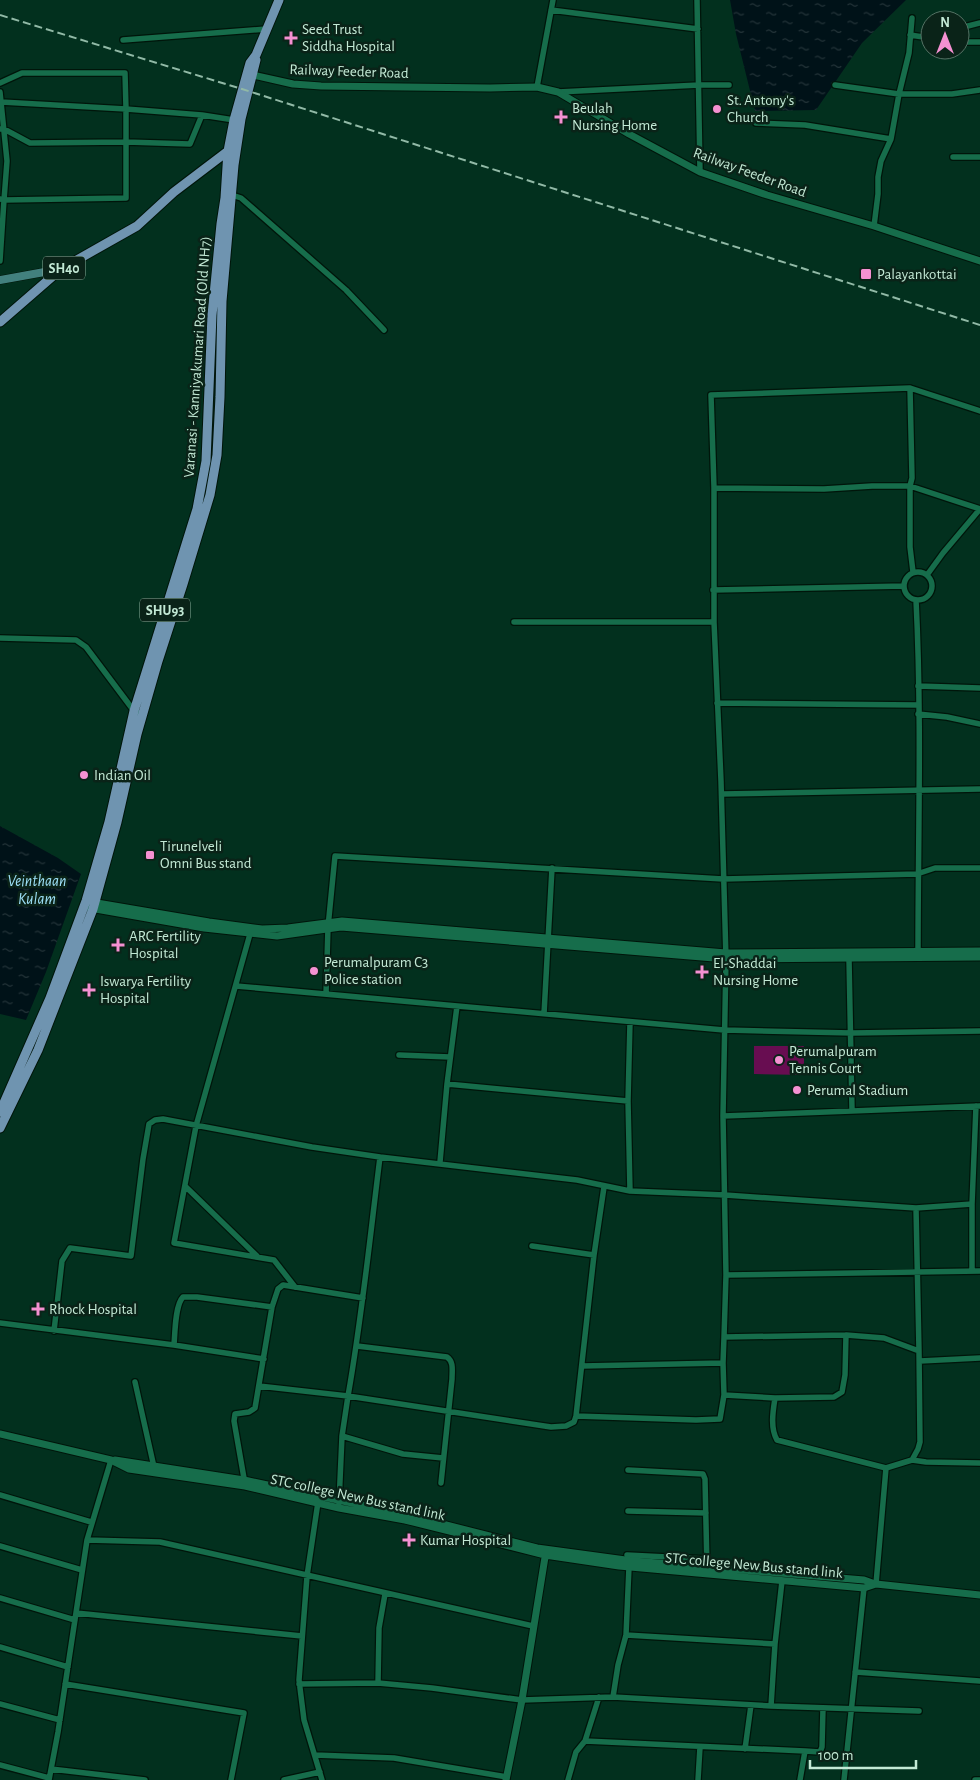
<svg xmlns="http://www.w3.org/2000/svg" width="980" height="1780" font-family="'Alegreya Sans',sans-serif">
	<defs>
		<pattern id="water-ripples" width="26" height="14" patternUnits="userSpaceOnUse" patternTransform="scale(1.25)"><rect width="26" height="14" fill="#001218"/><path d="M2 4q2-2 4 0t4 0M15 11q2-2 4 0t4 0" fill="none" stroke="#243439"/></pattern>
	</defs>
	<rect width="100%" height="100%" fill="#02301e"/>
	<!-- park -->
	<path fill="#680d51" d="M754,1046H804V1075L754,1074Z"/>
	<!-- water -->
	<path fill="url(#water-ripples)" d="M730,0H906L862,43L816,110L755,111L736,34Z
		M0,826L58,858L81,874L46,972L26,1020L0,1014Z"/>
	<g fill="none" stroke-linecap="round" stroke-linejoin="round">
		<defs>
			<path id="minor" d="M697,0L700,172
				M551,10L698,29
				M912,18L909,53L899,94H952L980,90
				M960,28L980,23
				M910,35L930,38
				M123,40L266,29
				M960,42H980
				M0,83L22,73H125L126,109L202,115L190,144L126,142L30,143L4,129H0
				M835,85L899,94L891,139L881,161L878,177V194L874,226
				M537,87L553,0
				M0,92L1,102
				M558,92L699,85H729
				M202,115L234,120
				M756,123L805,125L891,139
				M953,157H980
				M232,195L241,198L346,290L384,330
				M0,199L4,200L7,161L1,102L126,109V198L4,200L0,261
				M910,388L912,478L910,486V547L913,572
				M980,411L910,388L711,395L714,488V622L721,781L726,959L723,1116L726,1275L980,1271
				M714,488L824,489L872,486H910L980,509
				M904 586a14 14 0 1 1 28 0a14 14 0 1 1-28 0Z
				M927,575L943,553L980,509
				M713,590L904,586
				M916,600C922,718 918,837 918,955
				M514,622H714
				M0,638L76,640L86,647L134,711L142,715
				M918,686L980,688
				M717,703L918,705
				M918,714L947,717L980,724
				M722,794L980,789
				M250,934L196,1126L174,1243L274,1260L295,1287
				M849,959L852,1110
				M236,986L724,1030L852,1033L980,1031
				M326,994L328,927L335,856L723,879L917,874L935,868H980
				M544,1014L552,868
				M630,1022L628,1101L630,1191
				M399,1055L450,1057
				M447,1084L628,1101
				M723,1116L980,1106
				M440,1162L447,1084L457,1006
				M185,1186L257,1256
				M604,1187L594,1255L576,1416L574,1422L566,1426L551,1427L348,1396C362,1317 370,1237 380,1157L577,1180L630,1191L725,1195L916,1208L919,1351L884,1338L846,1335L724,1337L726,1275
				M916,1208L972,1204
				M532,1246L594,1255
				M972,1271V1204L976,1106
				M0,1323L174,1345L264,1359
				M54,1331L62,1261L70,1248L131,1256L143,1159L149,1124L155,1120L163,1119L312,1147L380,1157
				M846,1335L845,1375L842,1392L834,1397L775,1398C773,1411 770,1428 777,1440L886,1468
				M174,1345C175,1333 175,1305 183,1297H197L272,1307
				M357,1346L447,1357C454,1362 452,1370 452,1379L441,1483
				M920,1361L980,1358
				M582,1366L723,1363
				M135,1382L154,1467
				M259,1386L348,1396L342,1436L339,1503
				M724,1395L775,1398
				M576,1416L696,1420L720,1419L724,1395L723,1363L724,1337
				M342,1436L403,1454L443,1458
				M912,1460L926,1462L980,1463
				M628,1470L703,1474L705,1479L707,1569
				M245,1484L234,1421L235,1414L249,1412L255,1408L272,1307L278,1289L283,1285L363,1298
				M0,1495L91,1522
				M318,1502L307,1576L299,1680L304,1720L322,1780
				M628,1511L706,1513
				M87,1540L160,1542L533,1626
				M0,1546L82,1570
				M627,1555L707,1559
				M876,1584L886,1468L912,1460L918,1449L920,1442L919,1351
				M0,1598L75,1620
				M76,1613L302,1636
				M626,1635L775,1644
				M0,1647L68,1667
				M855,1672L980,1681
				M378,1683L379,1628L385,1594
				M65,1684L244,1713L231,1780
				M299,1684L378,1683L432,1688L522,1700L613,1697L771,1706L919,1711
				M613,1697L618,1665L626,1635L629,1567
				M0,1704L60,1720
				M771,1706L775,1644L782,1581
				M585,1741L805,1751
				M745,1749L751,1705
				M315,1755L394,1758L507,1777
				M0,1765L49,1778
				M51,1769L145,1780
				M49,1780L58,1732L87,1540L111,1460
				M284,1780L320,1772
				M568,1780L576,1752L585,1741L599,1697
				M698,1780L700,1747
				M800,1780L805,1751L820,1752L822,1747L823,1708
				M844,1780L864,1588
				M975,1780H980"/>
			<path id="tertiary" d="M253,75L293,84L321,86L490,88L537,87L558,92L629,134L700,172L767,195L874,226L980,261
				M91,902L209,922L262,929L288,928L342,921L726,953L980,951
				M90,908L204,928L277,936L341,927L726,959L980,957
				M0,1434L111,1460L129,1469L245,1486L339,1508L405,1520L545,1555L619,1566L864,1588L876,1584L980,1595
				M115,1460L244,1480L399,1513L537,1548L633,1561L864,1580L875,1584
				M506,1780L522,1700L546,1551"/>
			<path id="secondary" d="M0,280L61,269"/>
			<path id="primary" d="M0,322L61,269L137,226L174,192L228,151
				M0,1112L50,998L86,901L109,822L134,711L197,509L206,461L212,315L221,224L225,198L228,151L234,120L250,63L256,55L279,0
				M0,1128L38,1050L93,909L117,822L137,734L158,661L183,584L210,495L217,455L220,397L222,301L234,165L241,119L256,60"/>
		</defs>
		<!-- minor casing -->
		<use href="#minor" stroke="#00150a" stroke-width="8"/>
		<!-- tertiary casing -->
		<use href="#tertiary" stroke="#00150a" stroke-width="9"/>
		<!-- secondary casing -->
		<use href="#secondary" stroke="#00150a" stroke-width="9"/>
		<!-- primary casing -->
		<use href="#primary" stroke="#00150a" stroke-width="11"/>
		<!-- minor -->
		<use href="#minor" stroke="#166d4b" stroke-width="5.5"/>
		<!-- tertiary -->
		<use href="#tertiary" stroke="#166d4b" stroke-width="7"/>
		<!-- secondary -->
		<use href="#secondary" stroke="#42807e" stroke-width="8"/>
		<!-- primary -->
		<use href="#primary" stroke="#6f94b0" stroke-width="9"/>
		<!-- rail -->
		<path stroke="#91b9a6" stroke-width="2" stroke-dasharray="8 4" stroke-linecap="butt" d="M0,15L242,89L980,325"/>
	</g>
	<!-- markers -->
	<g fill="#f591d2" stroke="#0a2318" stroke-width="2">
		<path d="M288.5 30.5h5v5h5v5h-5v5h-5v-5h-5v-5h5z"/>
		<circle cx="717" cy="109" r="5"/>
		<path d="M558.5 109.5h5v5h5v5h-5v5h-5v-5h-5v-5h5z"/>
		<rect x="860" y="268" width="12" height="12" rx="2.5"/>
		<circle cx="84" cy="775" r="5"/>
		<rect x="145" y="850" width="10" height="10" rx="2.5"/>
		<path d="M115.5 937.5h5v5h5v5h-5v5h-5v-5h-5v-5h5z"/>
		<circle cx="314" cy="971" r="5"/>
		<path d="M699.5 964.5h5v5h5v5h-5v5h-5v-5h-5v-5h5z"/>
		<path d="M86.5 982.5h5v5h5v5h-5v5h-5v-5h-5v-5h5z"/>
		<circle cx="779" cy="1060" r="5"/>
		<circle cx="797" cy="1090" r="5"/>
		<path d="M35.5 1301.5h5v5h5v5h-5v5h-5v-5h-5v-5h5z"/>
		<path d="M406.5 1532.5h5v5h5v5h-5v5h-5v-5h-5v-5h5z"/>
	</g>
	<g text-anchor="middle" stroke-width="5" stroke-linejoin="round" paint-order="stroke">
		<!-- shield labels -->
		<g fill="#0a2318" stroke="#8cae9c" stroke-width="1">
			<rect x="43" y="256.5" width="42" height="23" rx="4"/>
			<rect x="140" y="598.5" width="50" height="23" rx="4"/>
		</g>
		<g font-size="14" font-weight="bold" fill="#c3e9d5">
			<text x="64" y="273">SH40</text>
			<text x="165" y="615">SHU93</text>
		</g>
		<!-- poi labels -->
		<g font-size="15" fill="#c3e9d5" stroke="#0a2318" text-anchor="start">
			<text x="302" y="34">Seed Trust<tspan x="302" dy="17">Siddha Hospital</tspan></text>
			<text x="727" y="105">St. Antony's<tspan x="727" dy="17">Church</tspan></text>
			<text x="572" y="113">Beulah<tspan x="572" dy="17">Nursing Home</tspan></text>
			<text x="877" y="279">Palayankottai</text>
			<text x="94" y="780">Indian Oil</text>
			<text x="160" y="851">Tirunelveli<tspan x="160" dy="17">Omni Bus stand</tspan></text>
			<text x="129" y="941">ARC Fertility<tspan x="129" dy="17">Hospital</tspan></text>
			<text x="324" y="967">Perumalpuram C3<tspan x="324" dy="17">Police station</tspan></text>
			<text x="713" y="968">El-Shaddai<tspan x="713" dy="17">Nursing Home</tspan></text>
			<text x="100" y="986">Iswarya Fertility<tspan x="100" dy="17">Hospital</tspan></text>
			<text x="789" y="1056">Perumalpuram<tspan x="789" dy="17">Tennis Court</tspan></text>
			<text x="807" y="1095">Perumal Stadium</text>
			<text x="49" y="1314">Rhock Hospital</text>
			<text x="420" y="1545">Kumar Hospital</text>
		</g>
		<!-- street labels -->
		<g font-size="15" fill="#c3e9d5" stroke="#0a2318">
			<text transform="translate(349 71) rotate(2)" y="5">Railway Feeder Road</text>
			<text transform="translate(750 172) rotate(20)" y="5">Railway Feeder Road</text>
			<text transform="translate(197 357) rotate(-86)" y="5">Varanasi - Kanniyakumari Road (Old NH7)</text>
			<text transform="translate(358 1497) rotate(12)" y="5">STC college New Bus stand link</text>
			<text transform="translate(754 1565) rotate(5)" y="5">STC college New Bus stand link</text>
		</g>
		<!-- water labels -->
		<g font-size="16" font-style="italic" fill="#9ee1f8" stroke="#0a2318">
			<text x="37" y="886">Veinthaan<tspan x="37" dy="18">Kulam</tspan></text>
		</g>
	</g>
	<!-- north arrow -->
	<g transform="translate(945 35)"><circle r="24" fill="#0a2318" stroke="#547264"/>
	<path d="M0-4L9 19L0 12L-9 19Z" fill="#f591d2"/>
	<text y="-8" font-size="14" font-weight="bold" text-anchor="middle" fill="#c3e9d5">N</text>
	</g>
	<!-- scale -->
	<path d="M810 1760v8h106v-8" fill="none" stroke="#c3e9d5" stroke-width="2.5"/>
	<text x="818" y="1760" font-size="15" fill="#c3e9d5" stroke="#0a2318" stroke-width="4" paint-order="stroke">100 m</text>
</svg>
